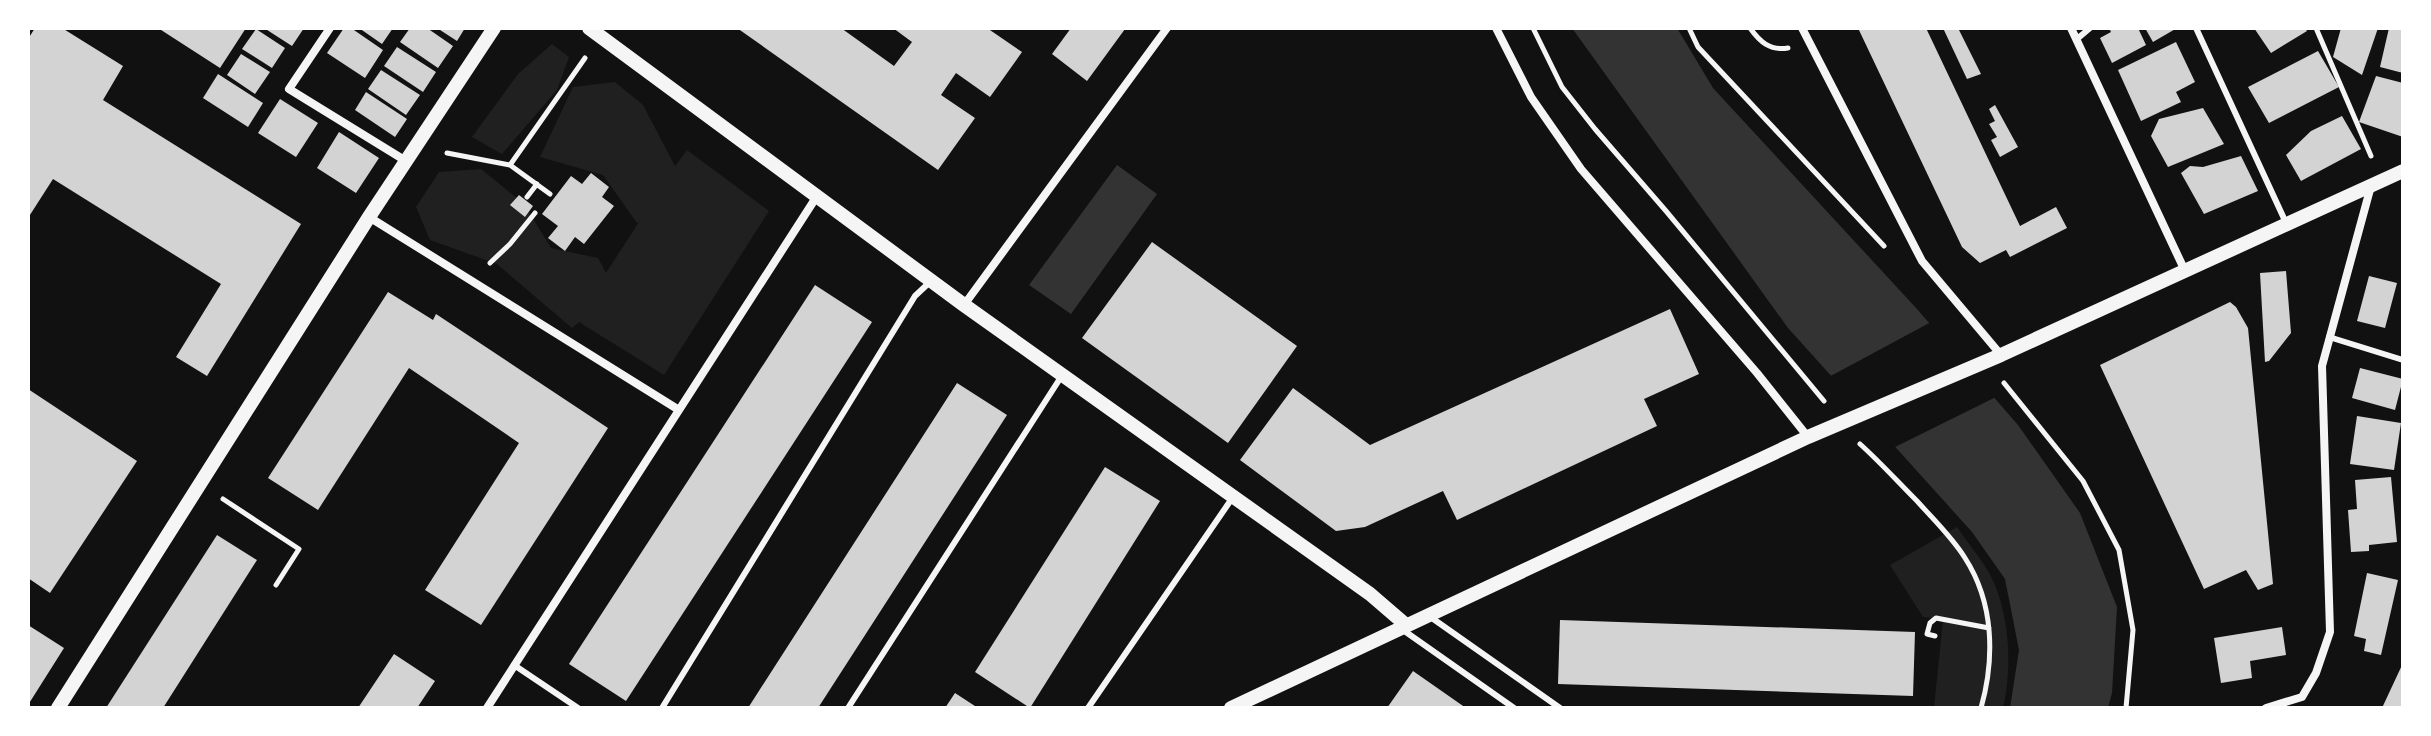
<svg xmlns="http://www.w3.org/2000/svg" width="2431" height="736" font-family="'Source Serif 4',serif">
	<rect width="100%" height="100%" fill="#111"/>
	<!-- green -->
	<path fill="#202020" d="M552,44L569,57L557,90L502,154L472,137L518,74Z
		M615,82L643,105L675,166L687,150L769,211L664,375L579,322L572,328L497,264L430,240L416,207L439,172L481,169L524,204L551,248L598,258L606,273L639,222L637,223L603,175L540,157L573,87Z
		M1957,527C1969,545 1987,565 1995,585C2010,623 2012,669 2003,708H1934L1943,619L1923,617L1890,565Z"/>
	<!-- water -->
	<path fill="#333" d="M1572,28H1677L1713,88L1917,309L2018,425L2080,513L2117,607L2112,693L2108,708H2010L2019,650L2005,579L1972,532L1788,328Z
		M1117,165L1157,194L1071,314L1029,285Z"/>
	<!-- pier -->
	<path fill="#111" d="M1933,321L1998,396L1891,449L1827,378Z"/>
	<!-- building -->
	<path fill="#d3d3d3" d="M35,28H62L123,66L103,100L301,224L207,376L176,357L221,284L53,179L28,218V39Z
		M158,28H246L220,68Z
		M264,28H304L292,46Z
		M344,28H351L383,50L365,78L327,53Z
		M359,28H393L382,44Z
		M410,28H427L453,46L438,68L400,42Z
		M437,28H465L457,41Z
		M737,28H841L894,66L912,42L893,28H987L1022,52L990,97L956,73L941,95L975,118L938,170Z
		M1071,28L1125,29L1087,81L1052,54Z
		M1858,28H1926L2020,226L2056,207L2067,228L2010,257L2006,250L1980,263L1962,247Z
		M1943,28H1958L1981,74L1967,79Z
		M2109,28H2138L2146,45L2112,63L2100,38L2111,32Z
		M2145,28H2177L2153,42Z
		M2254,28H2305L2307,31L2271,53Z
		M2341,28H2378L2362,75L2333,57Z
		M2389,28H2403V73L2380,67Z
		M256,29L285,48L272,68L242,49Z
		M2176,42L2195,82L2176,92L2181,102L2141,121L2118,70Z
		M397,47L436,72L423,92L384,66Z
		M2318,51L2339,87L2269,123L2248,87Z
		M241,54L270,72L255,94L227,75Z
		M381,70L420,95L406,115L368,89Z
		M218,74L263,103L248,127L203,98Z
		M2376,76L2403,83V137L2359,122Z
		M366,92L407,119L395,137L355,110Z
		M280,99L318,123L296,157L258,133Z
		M1995,105L2018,147L2000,157L1991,140L1997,137L1989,124L1995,121L1989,109Z
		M2203,108L2224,144L2168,167L2151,136L2159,119Z
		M2342,116L2361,149L2301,181L2286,155L2311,131Z
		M339,132L379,158L356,193L317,168Z
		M2241,156L2258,191L2204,214L2181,173L2190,166L2203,167Z
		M591,173L609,187L602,197L614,206L584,244L575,237L565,251L548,238L558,226L542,214L571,176L582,184Z
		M519,195L533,206L525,217L510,205Z
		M1152,242L1297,346L1228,443L1082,338Z
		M2286,271L2291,333L2269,361L2265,362L2260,273Z
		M2369,276L2397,283L2385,328L2357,321Z
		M815,285L872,322L626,701L569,664Z
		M388,292L433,320L436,314L608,428L481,625L425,590L519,443L409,368L318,510L268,478Z
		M2230,302L2236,307L2248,328L2273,584L2258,590L2246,570L2204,589L2100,365Z
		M1670,309L1699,374L1644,399L1657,426L1457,520L1443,491L1365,527L1336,531L1240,460L1293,388L1370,445Z
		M2360,368L2403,379L2395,410L2352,398Z
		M957,383L1007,415L818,708H748Z
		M28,389L137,461L50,593L28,578Z
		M2357,416L2401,423L2394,470L2350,464Z
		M1105,467L1160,501L1030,708L975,672Z
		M2391,477L2397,542L2369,545V551L2351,552L2348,510L2357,509L2355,480Z
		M217,535L257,560L163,708H106Z
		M2367,573L2398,580L2381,655L2364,651L2366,639L2354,636Z
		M1560,620L1915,632L1913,696L1558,684Z
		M28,625L64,648L28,705Z
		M2282,627L2286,655L2250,661L2252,678L2221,683L2214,638Z
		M394,654L435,681L417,708H358Z
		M2403,663V708H2382Z
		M1413,671L1466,708H1387Z
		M955,693L978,708H945Z"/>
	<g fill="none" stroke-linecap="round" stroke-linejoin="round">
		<!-- path -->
		<path stroke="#f5f5f5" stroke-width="5" d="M1533,28L1562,87L1595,129L1666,211L1824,401
			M1689,28L1698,47L1884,246
			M1750,28C1760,42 1770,51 1788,48
			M2316,28L2371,156
			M447,153L510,165L550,194
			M510,165L585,58
			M527,197L537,184
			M490,263L510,244L535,213
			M2004,383L2083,481L2119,550L2133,630L2126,708
			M1860,444C1880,462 1898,482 1917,501C1933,519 1952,537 1965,558C1994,603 1995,658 1981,708
			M223,499L299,549L276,585
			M1935,636L1927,634L1930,623L1936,618L1989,628"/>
		<!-- service -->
		<path stroke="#f5f5f5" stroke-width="6" d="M2196,28L2287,225
			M2077,39L2090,28
			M2329,337L2403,360
			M1429,616L1560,708
			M1403,630L1514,708
			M514,665L578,708
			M662,708L915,296L931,281
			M848,708L1061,377
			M1088,708L1233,497"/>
		<!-- minor -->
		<path stroke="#f5f5f5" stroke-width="8" d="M330,28L289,89L406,161
			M1496,28L1531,97L1581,169L1757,373L1808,437
			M1802,28L1922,261L2001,355
			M2071,28L2185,271
			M369,217L679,410
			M964,305L1167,28
			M487,708L817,196
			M2266,708L2302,697L2316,673L2330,632L2322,366L2371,186"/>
		<!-- tertiary -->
		<path stroke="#f5f5f5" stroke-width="14" d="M589,28L964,305L1370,594L1406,625
			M58,708L369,217L494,28
			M1231,708L1808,437L2001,355L2403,171"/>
	</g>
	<!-- border -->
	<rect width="2431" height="736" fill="none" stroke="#ffffff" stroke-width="60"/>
</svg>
